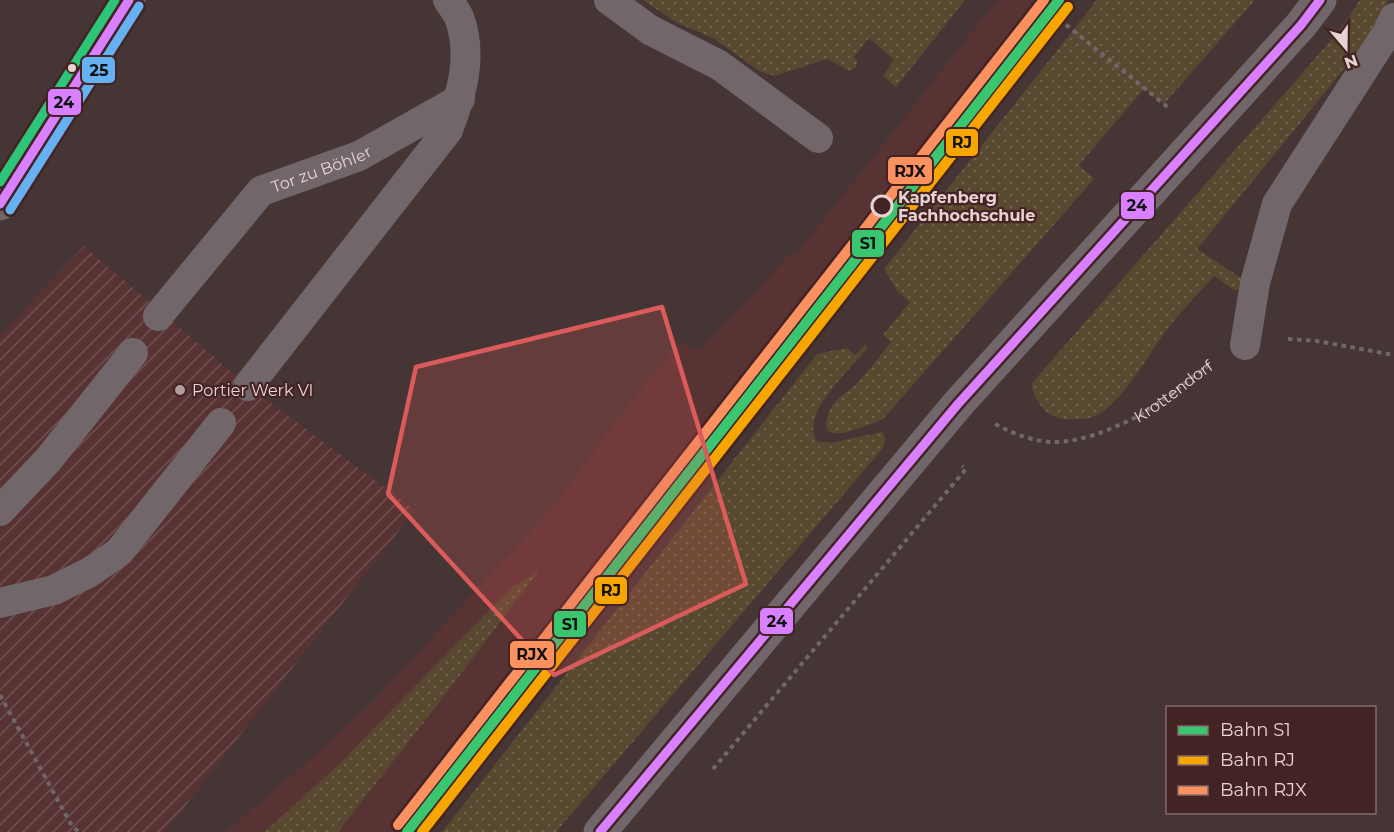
<svg xmlns="http://www.w3.org/2000/svg" width="1394" height="832" font-family="Montserrat,sans-serif">
	<defs>
		<pattern id="industrial-furrows" width="10" height="10" patternUnits="userSpaceOnUse" patternTransform="scale(1.5)"><rect width="10" height="10" fill="#583334"/><path d="M-1 1l2-2M0 10L10 0M9 11l2-2" fill="none" stroke="#705050"/></pattern>
		<pattern id="grass-dots" width="8" height="8" patternUnits="userSpaceOnUse" patternTransform="scale(1.5)"><rect width="8" height="8" fill="#58482f"/><path d="M2 2h.1M6 6h.1" fill="none" stroke="#70624c" stroke-width="1.8" stroke-linecap="round"/></pattern>
	</defs>
	<rect width="100%" height="100%" fill="#463535"/>
	<!-- built -->
	<path fill="#583334" d="M997,0H1073L421,832H338L435,708L537,573L513,586L401,703L339,764L274,825L265,832H225L313,757L371,703L554,506L630,402L681,342L700,350L791,253L795,256Z"/>
	<!-- industrial -->
	<path fill="url(#industrial-furrows)" d="M84,246L248,386L415,510L165,832H0V335Z"/>
	<!-- grass -->
	<path fill="url(#grass-dots)" d="M643,0H965L896,87L883,76L894,60L869,38L854,57L858,62L855,68L850,71L827,59L775,76L761,72L713,38L677,23Z
		M1097,0H1255L1164,104L1144,89L1079,165L1094,179L883,419C872,424 843,436 833,433C828,432 828,429 826,426C829,398 842,399 858,382C870,370 880,355 891,342L883,335L910,302L898,292L884,269Z
		M1360,0H1388L1380,17L1358,52L1197,249L1241,278L1238,290H1234L1214,276C1198,294 1180,312 1165,332C1147,356 1123,403 1095,416C1086,420 1073,420 1063,419C1044,416 1036,401 1031,384L1339,31Z
		M866,344L867,349C851,368 799,415 817,441L831,443L882,432L885,438L883,448L556,832H442L817,354L847,348L855,355Z
		M538,572L435,708L338,832H265L339,764L513,586Z"/>
	<g fill="none" stroke-linecap="round" stroke-linejoin="round">
		<!-- path -->
		<g stroke="#71676a" stroke-width="4" stroke-dasharray="4.5 4.5" stroke-linecap="butt">
			<path d="M1059,19L1170,109"/>
			<path d="M1288,339L1317,341L1394,355"/>
			<path id="s1" d="M995,424C1038,447 1065,447 1110,429C1124,423 1139,417 1151,408C1172,394 1190,378 1211,364"/>
			<path d="M0,695L72,826L79,832"/>
			<path d="M713,769L966,469L962,466"/>
		</g>
		<!-- lane -->
		<g stroke="#71676a" stroke-width="30">
			<path d="M609,0L650,30L719,65L818,138"/>
			<path id="s2" d="M158,316L261,191L359,156L460,99"/>
			<path d="M1245,345L1255,283L1277,204L1387,33L1394,18"/>
			<path d="M248,386L448,130C461,95 473,58 460,20C458,13 452,6 448,0"/>
			<path d="M0,511L48,460L133,353"/>
			<path d="M0,603L54,590L90,572L119,552L221,423"/>
		</g>
		<!-- street -->
		<path stroke="#71676a" stroke-width="33" d="M0,204L129,0
			M600,832L958,404L1301,25L1320,0"/>
		<defs>
			<path id="bus-1" d="M0,204L129,0
				M600,832L958,404L1301,25L1320,0"/>
			<path id="bus-2" d="M10,210L139,6"/>
			<path id="bus-3" d="M0,182L115,0"/>
		</defs>
		<!-- bus-1 casing -->
		<use href="#bus-1" stroke="#432324" stroke-width="14"/>
		<!-- bus-2 casing -->
		<use href="#bus-2" stroke="#432324" stroke-width="14"/>
		<!-- bus-3 casing -->
		<use href="#bus-3" stroke="#432324" stroke-width="14"/>
		<!-- bus-1 -->
		<use href="#bus-1" stroke="#d880ff" stroke-width="9"/>
		<!-- bus-2 -->
		<use href="#bus-2" stroke="#66b1f2" stroke-width="9"/>
		<!-- bus-3 -->
		<use href="#bus-3" stroke="#2dc577" stroke-width="9"/>
		<defs>
			<path id="rail-1" d="M407,832L1059,0"/>
			<path id="rail-2" d="M422,832L1068,7"/>
			<path id="rail-3" d="M398,825L1044,0"/>
		</defs>
		<!-- rail-1 casing -->
		<use href="#rail-1" stroke="#432324" stroke-width="15"/>
		<!-- rail-2 casing -->
		<use href="#rail-2" stroke="#432324" stroke-width="15"/>
		<!-- rail-3 casing -->
		<use href="#rail-3" stroke="#432324" stroke-width="15"/>
		<!-- rail-1 -->
		<use href="#rail-1" stroke="#3ac66f" stroke-width="10"/>
		<!-- rail-2 -->
		<use href="#rail-2" stroke="#f7a600" stroke-width="10"/>
		<!-- rail-3 -->
		<use href="#rail-3" stroke="#fa915f" stroke-width="10"/>
	</g>
	<!-- marked area -->
	<path fill="#db5b5b" fill-opacity="0.2" stroke="#db5b5b" stroke-width="4.5" stroke-linejoin="round" d="M662,307L746,584L554,675L388,494L416,367Z"/>
	<!-- markers -->
	<circle fill="#e8d3d3" stroke="#432324" stroke-width="2" cx="72" cy="68" r="5"/>
	<circle fill="#432324" stroke="#e8d3d3" stroke-width="3" cx="882" cy="206" r="10"/>
	<circle fill="#af9c9c" stroke="#432324" stroke-width="2" cx="180" cy="390" r="6"/>
	<g text-anchor="middle" stroke-width="4.5" stroke-linejoin="round" paint-order="stroke">
		<!-- street labels -->
		<g font-size="16" fill="#e8d3d3" stroke="#432324">
			<text dy="6" stroke="none"><textPath href="#s2" startOffset="226">Tor zu Böhler</textPath></text>
			<text dy="6" stroke="none"><textPath href="#s1" startOffset="194">Krottendorf</textPath></text>
		</g>
		<!-- stop labels -->
		<g font-size="16" font-weight="bold" fill="#e8d3d3" stroke="#432324" text-anchor="start">
			<text x="898" y="203">Kapfenberg<tspan x="898" dy="18">Fachhochschule</tspan></text>
		</g>
		<!-- poi labels -->
		<g font-size="16" fill="#e8d3d3" stroke="#432324" text-anchor="start">
			<text x="192" y="396">Portier Werk VI</text>
		</g>
	</g>
	<g stroke="#432324" stroke-width="2">
		<rect x="81" y="56" width="35" height="28" rx="6" fill="#66b1f2"/>
		<rect x="47" y="88" width="35" height="28" rx="6" fill="#d880ff"/>
		<rect x="945" y="128" width="34" height="29" rx="6" fill="#f7a600"/>
		<rect x="887" y="156" width="46" height="29" rx="6" fill="#fa915f"/>
		<rect x="1120" y="191" width="35" height="29" rx="6" fill="#d880ff"/>
		<rect x="851" y="229" width="34" height="29" rx="6" fill="#3ac66f"/>
		<rect x="594" y="576" width="34" height="29" rx="6" fill="#f7a600"/>
		<rect x="759" y="607" width="35" height="28" rx="6" fill="#d880ff"/>
		<rect x="553" y="610" width="34" height="28" rx="6" fill="#3ac66f"/>
		<rect x="509" y="640" width="46" height="29" rx="6" fill="#fa915f"/>
	</g>
	<g font-size="16" text-anchor="middle" font-weight="bold" fill="#111">
		<text x="99" y="76">25</text>
		<text x="64" y="108">24</text>
		<text x="962" y="148">RJ</text>
		<text x="910" y="177">RJX</text>
		<text x="1137" y="211">24</text>
		<text x="868" y="249">S1</text>
		<text x="611" y="596">RJ</text>
		<text x="777" y="627">24</text>
		<text x="570" y="630">S1</text>
		<text x="532" y="660">RJX</text>
	</g>
	<!-- legend -->
	<rect x="1166" y="706" width="210" height="108" fill="#432324" stroke="#85696a" stroke-width="1.5"/>
	<rect x="1178" y="726" width="30" height="9" fill="#3ac66f" stroke="#85696a" stroke-width="1.5"/>
	<text x="1220" y="736" font-size="18" fill="#e8d3d3">Bahn S1</text>
	<rect x="1178" y="756" width="30" height="9" fill="#f7a600" stroke="#85696a" stroke-width="1.5"/>
	<text x="1220" y="766" font-size="18" fill="#e8d3d3">Bahn RJ</text>
	<rect x="1178" y="786" width="30" height="9" fill="#fa915f" stroke="#85696a" stroke-width="1.5"/>
	<text x="1220" y="796" font-size="18" fill="#e8d3d3">Bahn RJX</text>
	<!-- north arrow -->
	<g transform="translate(1346 48) rotate(160)" stroke="#432324" stroke-width="4.5" paint-order="stroke">
	<path d="M0-4.5L10 22L0 15L-10 22Z" fill="#e8d3d3"/>
	<text y="-9" font-size="16" font-weight="bold" text-anchor="middle" fill="#e8d3d3">N</text>
	</g>
</svg>
